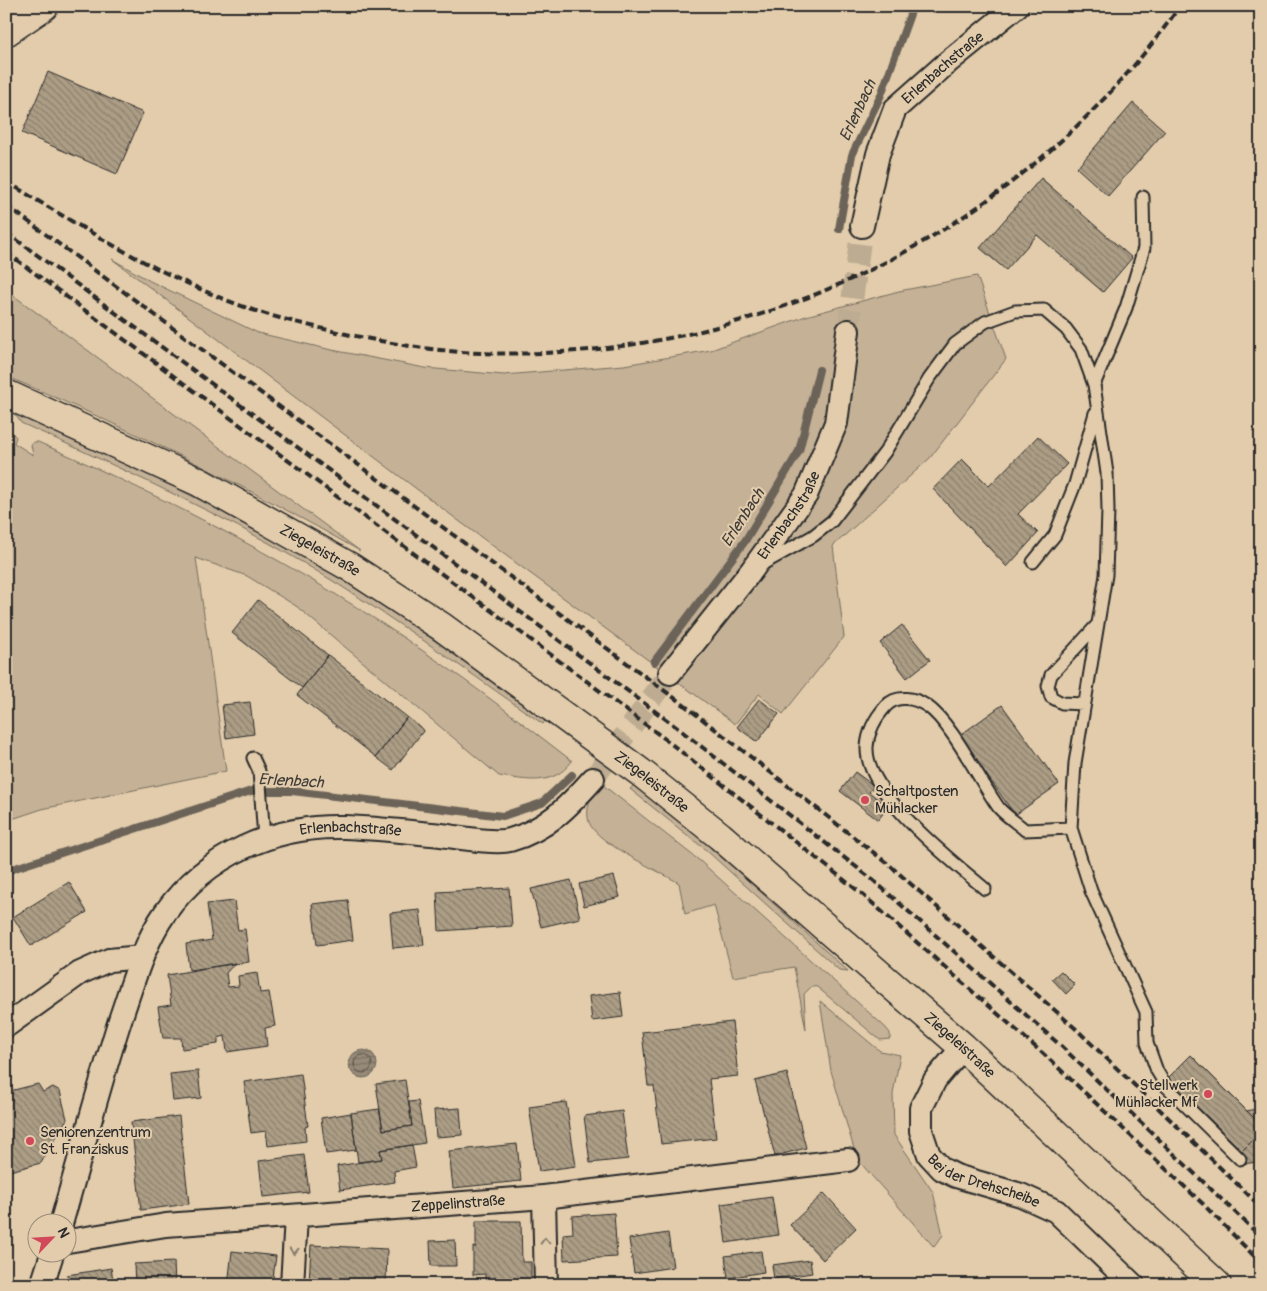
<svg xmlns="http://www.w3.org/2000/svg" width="1267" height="1291" font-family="Pangolin,sans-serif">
	<defs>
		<pattern id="water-rules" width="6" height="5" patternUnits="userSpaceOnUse" patternTransform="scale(1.25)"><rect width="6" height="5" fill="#978a78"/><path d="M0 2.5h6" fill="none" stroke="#7b7163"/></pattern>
		<pattern id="building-back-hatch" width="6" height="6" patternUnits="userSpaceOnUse" patternTransform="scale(1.25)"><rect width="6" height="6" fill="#ac9d85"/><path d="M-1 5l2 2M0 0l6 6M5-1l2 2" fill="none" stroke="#8c806d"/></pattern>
	</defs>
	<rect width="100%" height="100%" fill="#e2ccab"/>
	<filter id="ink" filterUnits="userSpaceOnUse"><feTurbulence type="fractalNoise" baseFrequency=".02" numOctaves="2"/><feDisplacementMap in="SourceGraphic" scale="10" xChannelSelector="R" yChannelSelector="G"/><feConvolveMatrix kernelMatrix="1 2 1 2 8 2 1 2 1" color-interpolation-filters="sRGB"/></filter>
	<g filter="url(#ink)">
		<!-- green -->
		<path fill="#c4b196" stroke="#786e60" d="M112,259L150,281L258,333L332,350L425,368L504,375L624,365L711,350L806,316L899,291L977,276L1006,359L930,458L833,546L844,637L783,714L759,694L735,724L459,521Z
			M6,290L360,551C245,485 128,428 6,376Z
			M15,414C102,454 191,492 274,539C369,592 457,656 546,719L543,724C453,661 365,597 269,543C188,499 105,461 21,423Z
			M6,426L16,437L14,443L33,455L31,445L33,442H38C173,501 305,569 426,653C476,687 524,724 572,761C553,787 527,780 499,776L296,606L247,576L196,558L226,771L42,809L6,821Z
			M599,782L700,861L885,1027L890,1033V1039L880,1040L817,987L812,986L804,994L806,1030L794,967L733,977L714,905L685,914L679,883C657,870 608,848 593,829C582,816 590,794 599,782Z
			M634,785L711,847L848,971L839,970L707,851L630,789Z
			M820,1001L880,1051L900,1055L893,1094L894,1135L933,1192L943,1235L934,1247L857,1159L831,1071Z"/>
		<!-- water -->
		<path fill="url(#water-rules)" stroke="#6c6459" d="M349 1064a14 14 0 1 1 28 0a14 14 0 1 1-28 0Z"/>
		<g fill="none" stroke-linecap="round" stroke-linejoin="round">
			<!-- shore -->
			<path stroke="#56514a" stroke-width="1" d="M354 1064a9 9 0 1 1 18 0a9 9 0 1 1-18 0Z"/>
			<!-- stream -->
			<path stroke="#6c6459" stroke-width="8" d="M839,229L852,155L881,95L913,6
				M654,662L745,541L799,451L819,370
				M6,871L251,791H292L503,816L542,803L572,775"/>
		</g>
		<!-- building -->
		<path fill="url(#building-back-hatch)" stroke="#2b2b2b" d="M48,72L143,113L117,174L22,133Z
			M1133,103L1165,131L1108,196L1077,168Z
			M1041,178L1132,258L1103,292L1037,235L1006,270L980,248Z
			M1038,436L1067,464L1018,514L1038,533L1007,567L933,489L962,459L989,486Z
			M258,600L328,655L302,688L232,633Z
			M902,625L930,660L907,678L880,643Z
			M328,655L407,717L376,757L297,695Z
			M759,699L779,714L757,742L737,727Z
			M250,702L254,734L226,738L222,705Z
			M1002,705L1059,784L1015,815L959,736Z
			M407,717L424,730L393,770L376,757Z
			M855,772L874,786L869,792L888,807L878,820L840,791Z
			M614,876L620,897L584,906L579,884Z
			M571,880L580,918L541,927L531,889Z
			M69,882L87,912L31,946L13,917Z
			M509,888L512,926L439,931L437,892Z
			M348,900L353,940L317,945L312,904Z
			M234,901L238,930L245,929L249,962L189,970L186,944L212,940L207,904Z
			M420,910L424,945L393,948L390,913Z
			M235,963L226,973L228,987L239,986L238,976L257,973L260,993L269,992L275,1026L265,1028L267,1046L227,1052L225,1036L218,1038V1044L182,1049L181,1038H163L158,1007L171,1005L167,975Z
			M1061,971L1075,985L1066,994L1052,979Z
			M620,992L623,1017L592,1021L589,996Z
			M732,1022L738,1076L709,1079L716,1138L661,1144L654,1086H648L642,1032Z
			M1191,1055L1261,1125V1132L1242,1151L1168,1078Z
			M198,1071L201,1098L173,1101L170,1074Z
			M787,1073L806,1148L775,1156L755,1081Z
			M301,1074L308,1126L305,1127L306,1141L268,1146L266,1131L251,1133L244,1082Z
			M405,1080L412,1126L383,1130L376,1084Z
			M38,1084L43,1092L53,1087L60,1091L67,1119L41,1163L6,1172V1092Z
			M418,1101L425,1143L380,1150L382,1159L358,1162L351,1113L379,1109L383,1130L412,1126L409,1102Z
			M566,1102L576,1166L539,1171L529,1107Z
			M460,1108L462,1135L436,1137L434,1110Z
			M1255,1109L1261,1110V1125L1247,1111Z
			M622,1111L628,1159L590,1163L584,1116Z
			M351,1113L356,1150L326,1154L321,1118Z
			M179,1116L189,1204L141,1210L131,1122Z
			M1261,1132V1161L1259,1162L1241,1164L1234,1161L1227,1153L1225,1140L1227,1136L1242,1151Z
			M517,1144L521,1181L453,1188L449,1151Z
			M412,1145L416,1167L394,1171L395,1182L340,1190L337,1166L382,1159L380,1150Z
			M304,1155L309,1192L263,1197L259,1161Z
			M824,1193L856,1228L823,1260L790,1225Z
			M772,1197L778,1235L726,1243L721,1204Z
			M614,1213L617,1257L564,1260L563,1234L573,1233L572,1216Z
			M476,1221H521L522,1262H531V1281H523V1285H485V1274L473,1275V1247H476Z
			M668,1233L673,1267L634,1273L629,1239Z
			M455,1240L456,1266H431L430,1241Z
			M311,1245L387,1249L386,1285H309Z
			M232,1251L276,1256L272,1285H228Z
			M761,1251L764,1272L728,1278L725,1256Z
			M810,1260L812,1273L774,1279L772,1265Z
			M174,1262L175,1285H135L134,1264Z
			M111,1268L114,1285H69L67,1275Z
			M1111,1279L1117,1285H1106Z"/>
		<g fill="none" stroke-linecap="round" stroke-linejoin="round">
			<!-- minor-tunnel -->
			<path stroke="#bdac91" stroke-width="22" stroke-dasharray="22 11" stroke-linecap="butt" d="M848,331L862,226
				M593,779L670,673"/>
			<defs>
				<path id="service" d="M1094,385L1126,308L1144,248L1143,197
					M1033,562L1055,535L1075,484L1095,413
					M761,565L813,536L832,521L885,452L929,379L955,344L985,322L1015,311L1044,310L1066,329L1081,349L1094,385L1107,473L1108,510L1106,575L1075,763L1071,828L1091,891L1146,1012L1147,1043L1157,1071L1166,1086L1240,1159
					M1084,704L1062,703L1051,697L1048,686L1051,675L1096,626
					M253,758L259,771L264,838
					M985,889C951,860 865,794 867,747C868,732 876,717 886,706C897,694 915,698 927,706C952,723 980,782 999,808C1006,816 1017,823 1025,830L1071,828"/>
				<g id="minor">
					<path id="s1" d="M862,226L878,154L895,109L948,62L1017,6"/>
					<path id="s2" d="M670,673L752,570L806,495L836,423L848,331"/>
					<path d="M6,1026L80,973L109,960L142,957"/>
					<path id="s3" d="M963,1047L935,1080L921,1108V1131L929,1155L942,1169L956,1176L1021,1195L1056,1211L1133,1285"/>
					<path d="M544,1197L546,1285"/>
					<path id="s4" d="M61,1224C81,1155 99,1085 121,1017C133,982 144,943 165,913C206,855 274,825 344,827C376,828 409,832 441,835C457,837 496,844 510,840C546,830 568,807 593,779"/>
					<path id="s5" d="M68,1241L166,1225L544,1197L848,1160"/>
					<path d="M42,1285L52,1254"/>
					<path d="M292,1285L296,1217"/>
				</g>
				<g id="tertiary">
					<path id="s6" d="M6,394L199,482L350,567L442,627L640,772L720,836L963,1047L1217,1285"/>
				</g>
				<path id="secondary" d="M6,32L44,6"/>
			</defs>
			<!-- service casing -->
			<use href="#service" stroke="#2b2b2b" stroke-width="15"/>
			<!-- minor casing -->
			<use href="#minor" stroke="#2b2b2b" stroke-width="26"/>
			<!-- tertiary casing -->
			<use href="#tertiary" stroke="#2b2b2b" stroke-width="31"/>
			<!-- secondary casing -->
			<use href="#secondary" stroke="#2b2b2b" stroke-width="31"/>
			<!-- service -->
			<use href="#service" stroke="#e2ccab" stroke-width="11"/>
			<!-- minor -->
			<use href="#minor" stroke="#e2ccab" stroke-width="22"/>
			<!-- tertiary -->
			<use href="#tertiary" stroke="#e2ccab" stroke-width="28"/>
			<!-- secondary -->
			<use href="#secondary" stroke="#e2ccab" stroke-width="28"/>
			<!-- rail -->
			<path stroke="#2b2b2b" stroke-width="4" stroke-dasharray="8 4" stroke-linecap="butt" d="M6,181C83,229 162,277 247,308C276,318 307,325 337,332C378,341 420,349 462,352C743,370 1019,236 1180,6
				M6,205L688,708L887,863L1075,1028L1261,1207
				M6,232L675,726L873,880L1060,1045L1261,1237
				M6,252L665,739L862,894L1048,1058L1202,1203L1261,1263"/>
		</g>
		<!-- one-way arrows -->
		<defs><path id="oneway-chevron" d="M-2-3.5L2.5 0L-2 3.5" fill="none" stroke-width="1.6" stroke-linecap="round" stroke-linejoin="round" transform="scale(1.25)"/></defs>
		<g stroke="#867c6b">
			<use href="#oneway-chevron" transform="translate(545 1241) rotate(-92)"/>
			<use href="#oneway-chevron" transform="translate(294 1251) rotate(93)"/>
		</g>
	</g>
	<!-- markers -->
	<g fill="#d1495b" stroke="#e2ccab" stroke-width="2">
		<circle cx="865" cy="800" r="5"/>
		<circle cx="1208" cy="1094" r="5"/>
		<circle cx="30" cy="1141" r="5"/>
	</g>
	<g text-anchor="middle" stroke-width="4" stroke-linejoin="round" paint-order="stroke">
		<!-- street labels -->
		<g font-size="15" fill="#2b2b2b" stroke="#e2ccab">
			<text dy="5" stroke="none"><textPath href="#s1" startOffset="185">Erlenbachstraße</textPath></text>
			<text dy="5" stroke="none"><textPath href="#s2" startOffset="198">Erlenbachstraße</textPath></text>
			<text dy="5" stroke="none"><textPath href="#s6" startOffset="351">Ziegeleistraße</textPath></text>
			<text dy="5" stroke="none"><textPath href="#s6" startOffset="756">Ziegeleistraße</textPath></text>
			<text dy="5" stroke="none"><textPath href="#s4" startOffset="542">Erlenbachstraße</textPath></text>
			<text dy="5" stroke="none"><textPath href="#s6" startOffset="1161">Ziegeleistraße</textPath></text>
			<text dy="5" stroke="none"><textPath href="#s3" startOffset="185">Bei der Drehscheibe</textPath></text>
			<text dy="5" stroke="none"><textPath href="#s5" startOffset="392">Zeppelinstraße</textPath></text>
		</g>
		<!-- poi labels -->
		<g font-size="15" fill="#2b2b2b" stroke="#e2ccab" text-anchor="start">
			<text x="875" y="796">Schaltposten<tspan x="875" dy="17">Mühlacker</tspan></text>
			<text x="1198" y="1090" text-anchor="end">Stellwerk<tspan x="1198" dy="17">Mühlacker Mf</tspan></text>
			<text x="40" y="1137">Seniorenzentrum<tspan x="40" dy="17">St. Franziskus</tspan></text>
		</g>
		<!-- water labels -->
		<g font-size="16" font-style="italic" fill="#413e3a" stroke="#e2ccab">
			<text transform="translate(857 110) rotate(-65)" y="6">Erlenbach</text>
			<text transform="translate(742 517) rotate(-57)" y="6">Erlenbach</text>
			<text transform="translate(291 780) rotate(3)" y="6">Erlenbach</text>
		</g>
	</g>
	<!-- margin -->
	<rect width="1267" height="1291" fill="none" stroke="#e2ccab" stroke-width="25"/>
	<rect x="12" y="12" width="1242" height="1266" fill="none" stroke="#2b2b2b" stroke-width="2" filter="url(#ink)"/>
	<!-- north arrow -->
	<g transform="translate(52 1238) rotate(65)"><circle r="24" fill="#e2ccab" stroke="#998c78"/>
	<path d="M0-4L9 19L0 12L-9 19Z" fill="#d1495b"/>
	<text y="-8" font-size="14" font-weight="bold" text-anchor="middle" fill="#2b2b2b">N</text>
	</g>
</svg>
